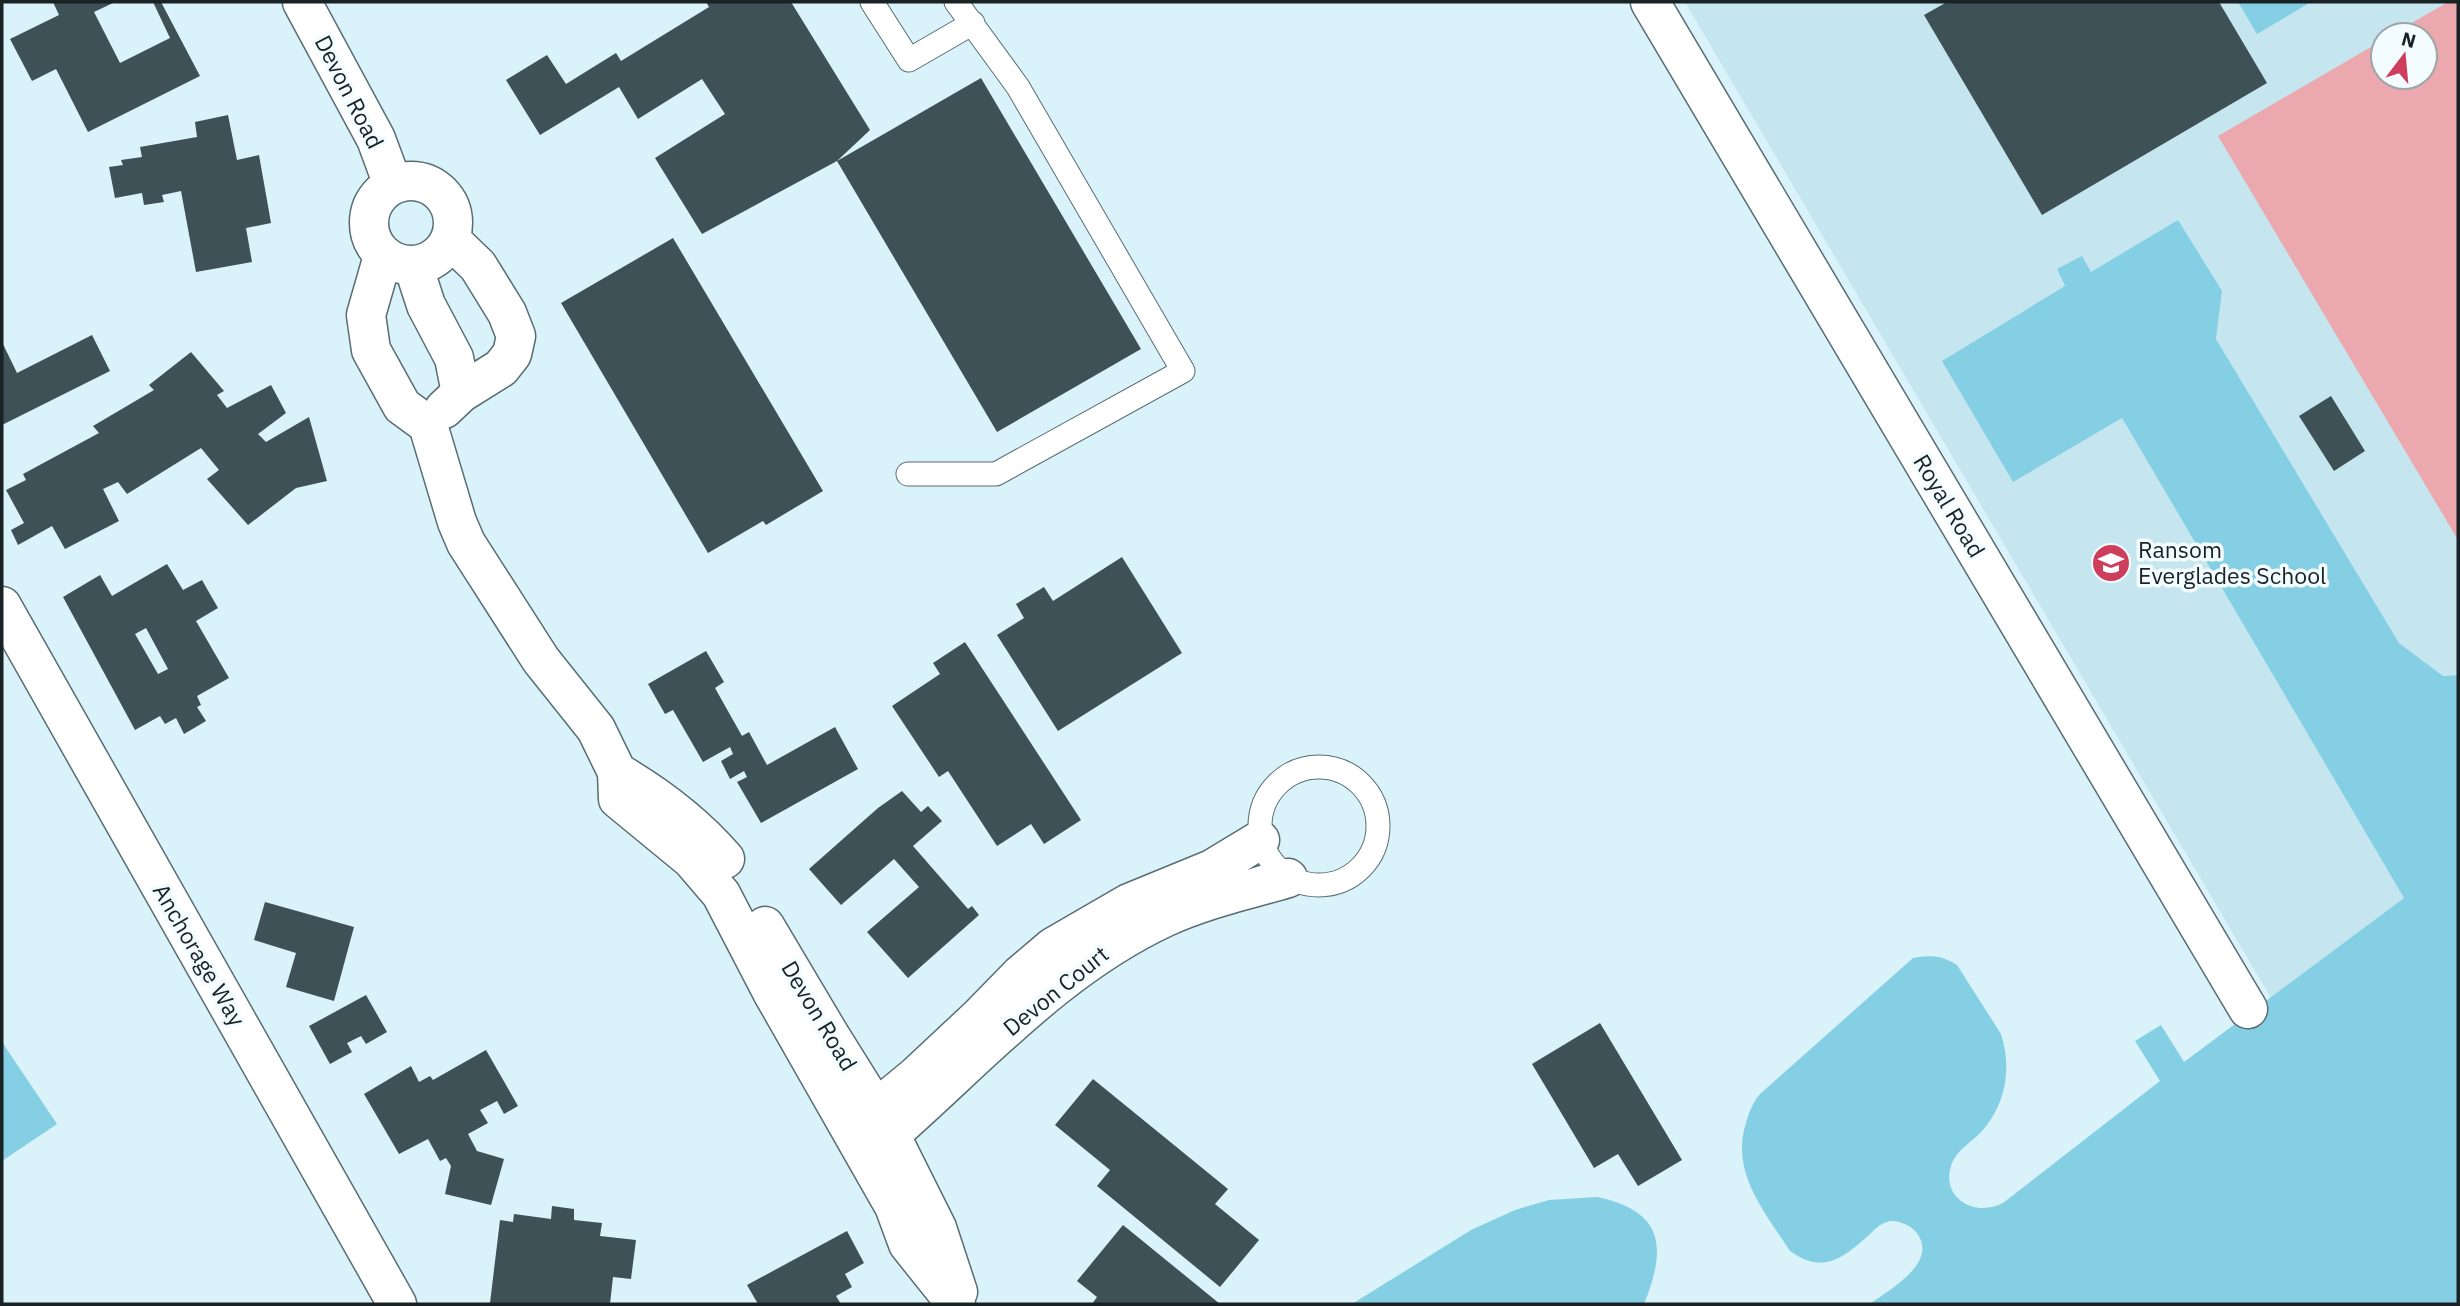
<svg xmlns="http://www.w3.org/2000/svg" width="2460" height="1306" font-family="'IBM Plex Sans',sans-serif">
	<rect width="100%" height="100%" fill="#daf2f9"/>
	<!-- built -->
	<path fill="#c5e5ef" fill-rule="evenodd" d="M1685,2H2458V675L2443,676L2399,643L2216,339L2222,291L2057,269L2122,418L2404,898L2271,998ZM2383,35H2425V77H2383Z"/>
	<!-- green -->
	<path fill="#eba9af" d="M2448,2H2458V540L2218,136L2383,40V77H2425V35H2391Z"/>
	<!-- water -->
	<path fill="#85cfe5" d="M2238,2H2311L2257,34Z
		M2178,220L2222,291L2216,339L2399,643L2443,676L2458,675V1304H1870C1890,1289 1940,1262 1916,1232C1910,1225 1900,1221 1892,1221C1882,1222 1876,1228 1869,1235C1843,1258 1823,1275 1790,1251C1765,1212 1730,1172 1746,1123C1749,1112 1753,1102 1760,1094L1913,958C1930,955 1942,955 1957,965L2001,1034C2012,1068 2006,1104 1982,1131C1973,1141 1957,1150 1952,1163C1939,1197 1974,1218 2003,1203L2160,1081L2135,1041L2161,1025L2184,1062L2404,898L2122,418L2013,482L1942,361L2065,286L2057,269L2082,256L2091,272Z
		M2,1042L57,1124L2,1161Z
		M1597,1197C1664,1211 1667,1247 1644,1304H1352L1471,1230L1515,1210L1549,1200Z"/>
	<!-- building -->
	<path fill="#3d5157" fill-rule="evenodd" d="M53,2H115L94,12L120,63L170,38L153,2H161L200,76L88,132L56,69L32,81L10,39L59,15Z
		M706,2H791L870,130L837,161L981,78L1141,349L997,432L837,161L702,234L655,158L725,114L702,79L638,119L619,87L540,135L506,80L547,55L566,84L616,53L621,61L709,7Z
		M1947,2H2219L2267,83L2042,215L1924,15Z
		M228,115L237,160L259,155L271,223L246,228L252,262L196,272L181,191L162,195L164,202L144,205L142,193L115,198L109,167L123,165L121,160L142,157L140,147L197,137L195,122Z
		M673,238L823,491L766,525L763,521L708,553L561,303Z
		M92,335L110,371L2,425V342L17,373Z
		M191,352L224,391L217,395L227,408L271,385L286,413L258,434L266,442L309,417L327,481L296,488L248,525L207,479L219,470L201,448L127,494L118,482L103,489L119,521L65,549L52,526L18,545L11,530L24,523L6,490L26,480L23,474L99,433L93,426L154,390L149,385Z
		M2331,396L2365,451L2334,471L2299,416Z
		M1122,557L1182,653L1058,731L997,635L1024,618L1016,604L1044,587L1053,601Z
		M167,564L183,590L202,580L218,608L196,621L229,678L197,696L201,705L197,707L206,721L184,734L176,718L165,724L160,716L135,730L63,597L100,575L112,596ZM146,628L168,669L158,674L135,634Z
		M965,642L1081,820L1044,844L1031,824L997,846L948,771L939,777L892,706L940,674L933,663Z
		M706,651L724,682L715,688L742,736L749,732L767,765L835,727L858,769L761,823L737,782L747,777L744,771L730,779L721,761L733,754L730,747L703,762L673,710L665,714L648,684Z
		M902,791L921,812L928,806L942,821L913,846L968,909L972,906L979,915L908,978L867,932L919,887L894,859L841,905L809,869L878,808Z
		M265,902L354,927L334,1001L286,987L296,953L254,940Z
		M366,995L387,1032L366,1044L361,1036L347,1043L352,1052L330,1064L309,1026Z
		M1600,1023L1682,1160L1638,1186L1618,1154L1594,1168L1532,1064Z
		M486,1050L518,1106L504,1114L497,1101L480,1110L488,1123L468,1134L477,1151L504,1159L491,1205L445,1194L451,1166L446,1158L440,1161L428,1139L399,1154L364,1094L411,1066L419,1082L430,1076L433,1080Z
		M1093,1079L1228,1189L1215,1204L1259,1240L1220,1287L1097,1186L1110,1170L1055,1125Z
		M552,1206L574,1209V1220L602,1223L600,1236L636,1240L631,1279L613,1277L610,1304L490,1303L500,1220L513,1222L514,1214L551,1219Z
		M1123,1225L1220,1304H1092L1097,1297L1077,1281Z
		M847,1231L864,1263L845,1274L852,1287L836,1296L841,1304H758L747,1285Z"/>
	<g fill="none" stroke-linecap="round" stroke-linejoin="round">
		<defs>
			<path id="lane" d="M872,2L909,60L973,23
				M908,474H996L1183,371L1018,87L956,2
				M1260 826a59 59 0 1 1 118 0a59 59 0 1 1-118 0Z"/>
			<path id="street" d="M302,2L376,139L393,185
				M1650,2L2248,1009
				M369 223a42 42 0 1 1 84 0a42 42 0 1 1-84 0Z
				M451,240L478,266L507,313L516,336L512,354L501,368L461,393
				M383,256L366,315L371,350L402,406L428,425L457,522L466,543L541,660L596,729L617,772L618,799L691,859L721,894L772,992L894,1206L908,1244L956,1304
				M413,265L426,305L454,358L461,393L444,409
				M2,606L397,1304
				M617,772C658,796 694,823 725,859
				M765,926L828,1032L883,1120L937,1228L958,1292
				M876,1109L916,1076L978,1018L1020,975L1053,947L1129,903L1212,869L1260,840
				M890,1135C979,1057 1058,967 1166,917C1205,899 1248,890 1288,878"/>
		</defs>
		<!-- lane casing -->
		<use href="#lane" stroke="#586d74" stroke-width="25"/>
		<!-- street casing -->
		<use href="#street" stroke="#586d74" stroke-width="41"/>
		<!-- lane -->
		<use href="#lane" stroke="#fff" stroke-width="23"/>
		<!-- street -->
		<use href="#street" stroke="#fff" stroke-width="38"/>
	</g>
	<!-- icons -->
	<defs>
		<symbol id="school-disc" viewBox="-11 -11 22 22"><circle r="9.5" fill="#ce3e5c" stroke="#f3fcff"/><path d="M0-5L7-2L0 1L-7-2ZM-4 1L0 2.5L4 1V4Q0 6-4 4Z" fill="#fff"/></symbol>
	</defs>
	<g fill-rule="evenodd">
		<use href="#school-disc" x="2089" y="541" width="44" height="44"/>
	</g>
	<g text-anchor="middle" stroke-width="7" stroke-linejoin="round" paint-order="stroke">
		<!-- street labels -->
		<g font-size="23" fill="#192224" stroke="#f3fcff">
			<text transform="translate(349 92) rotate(63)" y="8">Devon Road</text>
			<text transform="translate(1949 506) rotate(59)" y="8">Royal Road</text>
			<text transform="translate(199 955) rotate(60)" y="8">Anchorage Way</text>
			<text transform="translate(1056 991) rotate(-39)" y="8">Devon Court</text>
			<text transform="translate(819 1016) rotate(59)" y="8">Devon Road</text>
		</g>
		<!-- poi labels -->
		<g font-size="23" fill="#192224" stroke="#f3fcff" text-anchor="start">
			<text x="2138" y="558">Ransom<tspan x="2138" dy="26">Everglades School</tspan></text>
		</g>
	</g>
	<!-- border -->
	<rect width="2460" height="1306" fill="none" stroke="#192224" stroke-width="7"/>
	<!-- north arrow -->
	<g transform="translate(2404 56) rotate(16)"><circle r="33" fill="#f3fcff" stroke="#9ca5a7" stroke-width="2"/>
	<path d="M0-5L12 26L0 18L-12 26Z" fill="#ce3e5c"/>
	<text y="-10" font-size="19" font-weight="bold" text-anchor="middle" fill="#192224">N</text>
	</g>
</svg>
